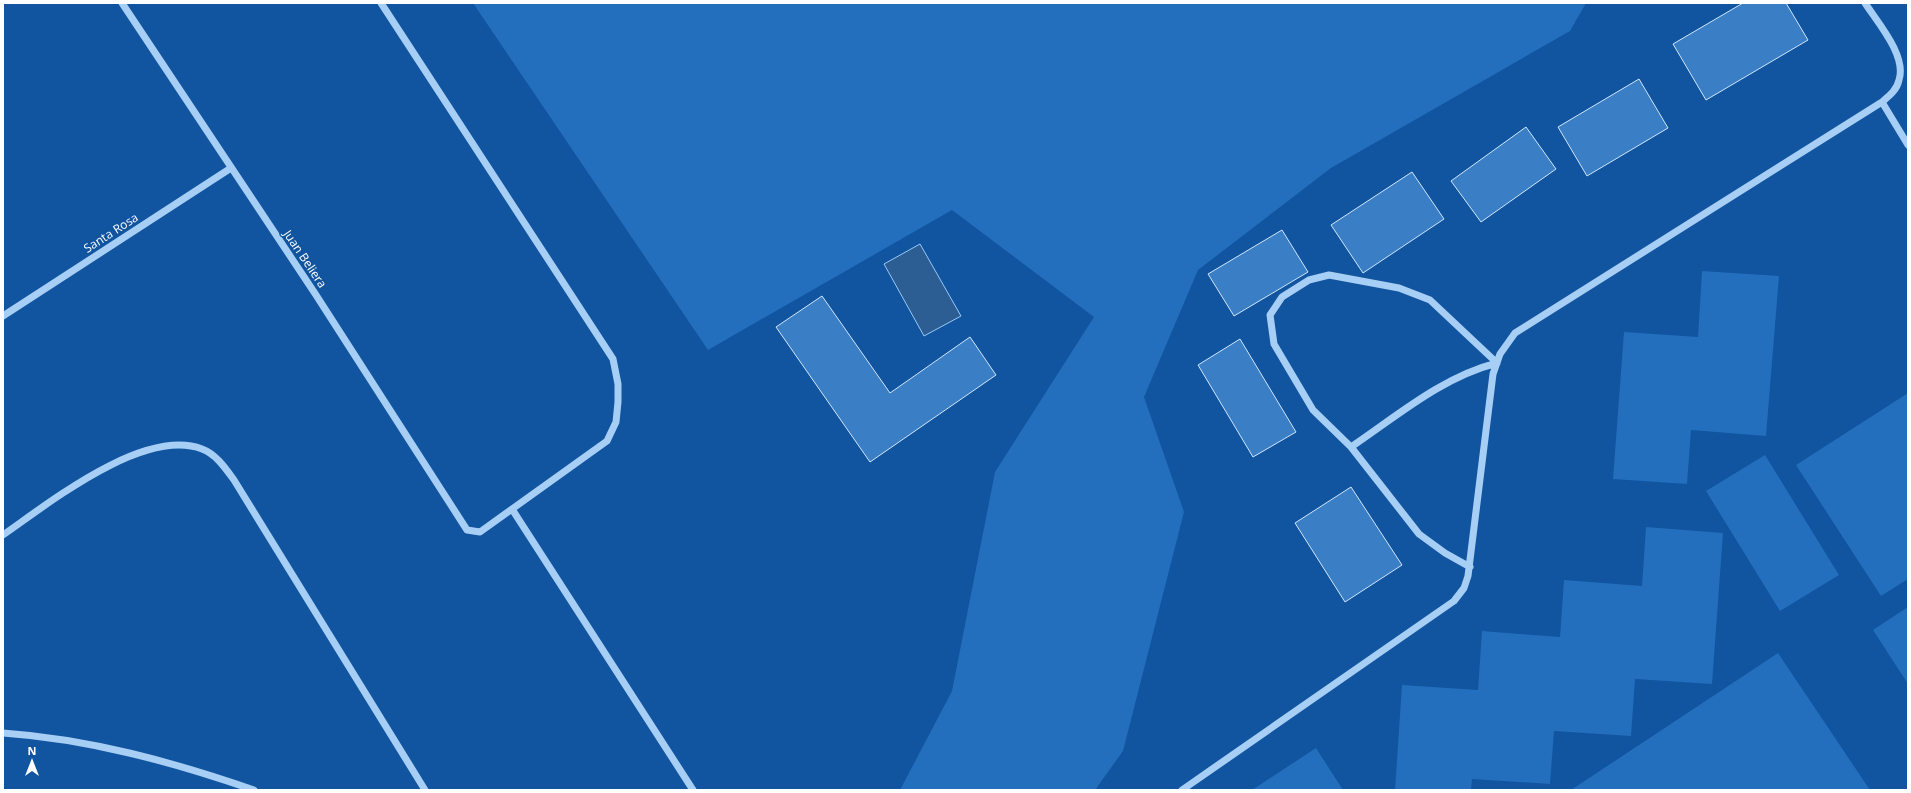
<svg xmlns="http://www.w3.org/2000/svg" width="1911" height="793" font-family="'Open Sans',sans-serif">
	<rect width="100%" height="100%" fill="#11549f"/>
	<!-- green -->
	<path fill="#236fbd" d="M473,3H1586L1570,31L1331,168L1198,270L1144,397L1184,512L1123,751L1095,790H900L952,691L995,472L1094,317L952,210L708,350Z
		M1702,271L1779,276L1766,436L1691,430L1687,484L1613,479L1624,332L1698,337Z
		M1908,393V579L1881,596L1796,465Z
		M1765,455L1839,575L1780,611L1706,491Z
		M1646,527L1723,533L1712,684L1635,679L1631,736L1554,731L1550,784L1472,779L1471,790H1395L1402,685L1478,690L1482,631L1560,637L1564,580L1642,586Z
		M1908,607V684L1873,630Z
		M1778,653L1870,790H1571Z
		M1316,748L1343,790H1251L1255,788Z"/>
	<!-- water -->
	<path fill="#2c5e94" stroke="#99c9f8" d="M920,244L961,316L924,336L884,264Z"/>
	<!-- building -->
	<path fill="#3a7ec6" stroke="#d0e7fe" d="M1743,3H1786L1808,40L1706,100L1673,44Z
		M1639,79L1668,128L1587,176L1558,127Z
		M1526,127L1556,169L1481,222L1451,181Z
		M1412,172L1444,219L1363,273L1331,225Z
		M1282,230L1308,272L1234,316L1208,274Z
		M822,296L890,393L970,337L996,375L870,462L776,327Z
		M1240,339L1296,432L1253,457L1198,365Z
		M1351,487L1402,565L1345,602L1295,523Z"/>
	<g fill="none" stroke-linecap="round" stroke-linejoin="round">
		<!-- minor -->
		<path stroke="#a7cef5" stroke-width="7" d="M122,3L316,295L467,530L480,532L512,509L693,790
			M381,3L613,359L618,384V402L616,422L607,441L512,509
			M1882,102L1908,145
			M3,316L231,168
			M1351,447C1397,416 1442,377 1497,363L1430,300L1399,288L1329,275L1309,280L1282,297L1270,315L1274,344L1313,410L1351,447L1419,534L1445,553L1470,567
			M3,535C49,503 144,427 202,449C216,454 226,469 234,480L425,790
			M3,733C89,739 173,762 254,790
			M1182,790L1454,601L1464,588L1468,576L1493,374L1500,354L1515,333L1882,102C1889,96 1897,90 1899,80C1907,56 1878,23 1865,3"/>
	</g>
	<g text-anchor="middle" stroke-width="3" stroke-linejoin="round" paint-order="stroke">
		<!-- street labels -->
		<g font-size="12" fill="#fff" stroke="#11549f">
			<text transform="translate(111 233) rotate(-33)" y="4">Santa Rosa</text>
			<text transform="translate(305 259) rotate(56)" y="4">Juan Beliera</text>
		</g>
	</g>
	<!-- border -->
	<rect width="1911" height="793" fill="none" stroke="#ffffff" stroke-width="8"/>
	<!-- north arrow -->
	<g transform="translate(32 761)" stroke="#11549f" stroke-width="3" paint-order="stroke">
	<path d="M0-3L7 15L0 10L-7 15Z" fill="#ffffff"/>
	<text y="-6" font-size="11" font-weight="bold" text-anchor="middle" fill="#ffffff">N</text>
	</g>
</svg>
